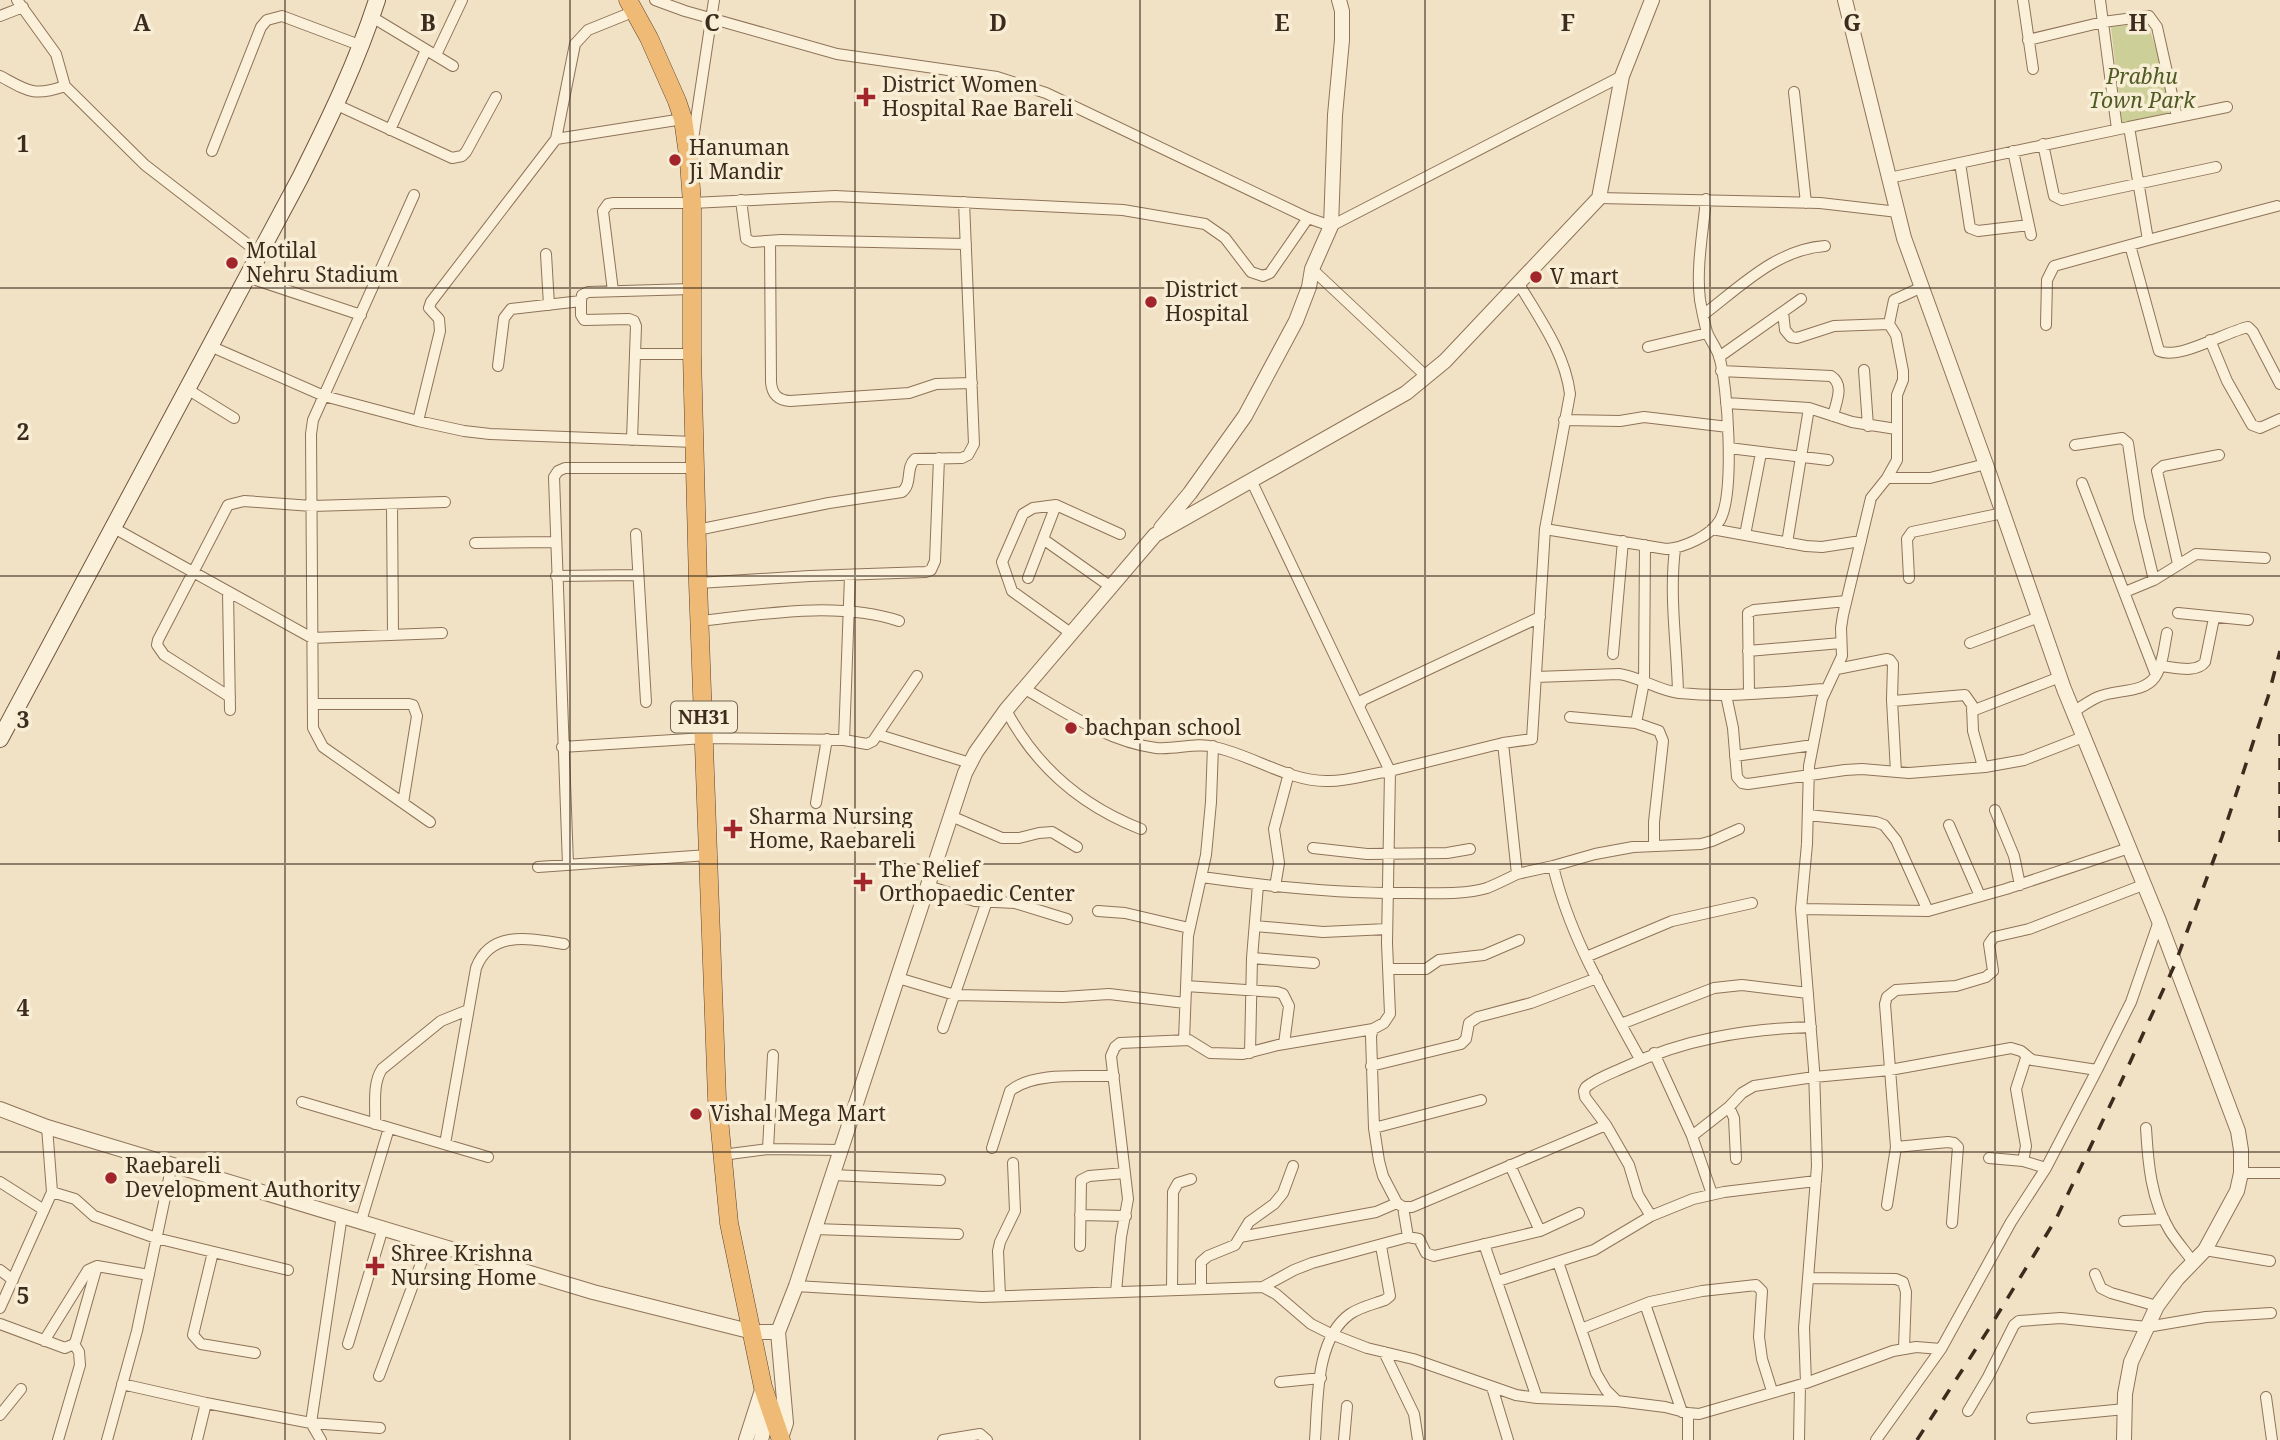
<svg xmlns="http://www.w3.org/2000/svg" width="2280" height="1440" font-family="'Noto Serif',serif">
	<rect width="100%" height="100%" fill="#f1e2c5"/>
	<!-- green -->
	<path fill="#ccd098" d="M2148,23L2161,66L2169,113L2122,123L2111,27Z"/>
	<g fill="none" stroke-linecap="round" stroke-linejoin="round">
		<defs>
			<path id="minor" d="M17,0L56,54L65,86
				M655,0L685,11L837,54L997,77L1046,93L1308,218L1331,226L1622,76
				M2023,0L2033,69
				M2100,0L2117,129
				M0,16L23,7
				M372,17L453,66
				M2028,40L2103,22L2149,16L2157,27L2177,117
				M436,55L462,0
				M0,76C28,91 33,97 65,86L145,165L259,253
				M1794,92L1806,203
				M337,105L452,158L462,156L466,152L496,97
				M2129,127L2227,107
				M390,130L426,50
				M556,139L683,119
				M2043,144L2054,196L2062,200L2216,167
				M692,146L714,0
				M212,151L261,27L267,20L282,16L362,46
				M2013,151L2031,235
				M1960,163L1970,228L1978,231L2029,225
				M1889,178L2129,127L2148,240L2277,206
				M414,195L313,420L311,434L313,728L323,747L430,822
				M1599,198L1820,203L1898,212
				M741,200L746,239L752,242L781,240L966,244
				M770,241L771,382C772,394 777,400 790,401L909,393L936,384L972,383
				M2130,245L2159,351C2180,360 2225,332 2248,327L2253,332L2280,384
				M546,254L549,305
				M1312,269L1427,377
				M247,277L361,315
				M1519,284C1539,318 1565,353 1570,394L1545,529L1532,739L1503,743L1390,771L1387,943L1390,1014L1384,1023L1373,1029L1371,1036L1374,1128L1379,1161L1383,1176L1397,1203L1403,1207H1412L1606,1125L1585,1097L1584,1091L1586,1087C1597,1078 1612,1073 1625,1067C1684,1039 1746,1029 1811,1027
				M613,291L603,211L608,204L614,203H692L835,196L1123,210L1205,224L1225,238L1251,272L1263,276L1270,273L1308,218
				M581,301V315L584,320L629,319L634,321L636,326L632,440
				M1783,312L1785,330L1791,337L1797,338L1834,326L1889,324L1896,335L1903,371V380L1897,395V460L1887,478L1871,498L1843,615L1841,628L1842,656L1822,699L1809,766L1807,844L1801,909
				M1703,315C1740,287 1777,249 1825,246
				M1889,324L1894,300L1922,287
				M2046,325L2047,280L2054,266L2148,240
				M2210,340L2227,381L2252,425L2260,428L2280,419
				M210,346L324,396L418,421L464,431L490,434L694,442
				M1648,347L1707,333
				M635,354H692
				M1719,357L1801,299
				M498,366L504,318L511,309L581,301L582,295L588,292L692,289
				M1864,370L1868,426
				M1721,371L1831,376C1845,385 1836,402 1833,416
				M187,389L234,418
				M1726,403L1809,408L1852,422L1896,429
				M1564,420L1620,421L1644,417L1728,427
				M418,421L440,331L439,319L429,308L431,302L556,139L575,44L588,30L635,11
				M2075,445L2122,438L2128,443L2139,518L2154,580
				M1729,448L1828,460
				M1887,478H1930L1986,464
				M1251,480L1359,707
				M2082,483L2156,675
				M392,504L393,635
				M112,527L312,638L442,633
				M1545,529L1666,549C1683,548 1711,536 1720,520C1735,493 1728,385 1719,356C1716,347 1710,340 1707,332C1704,322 1702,311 1700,300C1696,268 1703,232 1706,199
				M1712,529L1806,546L1822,547L1861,541
				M697,530L829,503L902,492C913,483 905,468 915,459L962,458L968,455L974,444L964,202
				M636,534L646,702
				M1745,535L1761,453
				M1043,539L1111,587
				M475,543L554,542
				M1787,543L1809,408
				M1675,549C1669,597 1677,645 1678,693
				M2178,564L2157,471L2163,466L2219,455
				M556,576L638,575
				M1028,578L1056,505
				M1909,578L1907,539L1912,532L2003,513
				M698,583L810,576L926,572L931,570L935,561L939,458
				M228,592L230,710
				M2125,592L2154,580L2196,554L2265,558
				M2178,613L2248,620
				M700,621C763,614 838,601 899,621
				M1072,634L1012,591L1002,562L1023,514L1033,508L1056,505L1120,534
				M1970,643L2039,617
				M1748,651L1841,643
				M1613,654L1623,541
				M2160,666C2174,667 2196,674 2205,662L2214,618
				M1837,669L1887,659L1890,660L1893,664L1892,699L1893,701L1965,695L1972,705L1973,731L1983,767
				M1536,677L1619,674C1641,677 1658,691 1680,693C1729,698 1778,692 1826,689
				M1025,689C1065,712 1109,742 1156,748C1175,750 1196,742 1214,747C1252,755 1288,781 1326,781C1347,782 1369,774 1390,771L1359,707L1363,700L1540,617
				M1749,693L1748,613L1754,610L1846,601
				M1726,695L1733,728L1737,777L1742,783L1748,784L1845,770L1862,769L1909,773L1985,767L2024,760L2083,737
				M230,697L164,655L157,645L158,640L228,505L244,501L312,506L445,502
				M1892,700L1896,772
				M313,704H409L413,705L417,716L403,803
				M1006,710C1036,767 1082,806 1141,829
				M1972,711L2060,677
				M2073,712C2081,707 2089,701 2098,697C2116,689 2143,694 2155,677C2163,665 2164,647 2167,633
				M1570,717L1636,723L1659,731L1663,741L1654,822V846
				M1636,723L1644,682L1645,545
				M879,735L970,763
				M844,740L867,744L873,741L917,676
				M1503,743L1517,874L1553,866C1569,935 1606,997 1640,1059
				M562,747L705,738L844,740L850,576
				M1735,756L1813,745
				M816,803L827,739
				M1995,810L2014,856L2020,885
				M1808,815L1876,822L1884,825L1896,840L1928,911
				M951,816L1002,838H1019L1039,833L1052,832L1077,847
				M1949,825L1980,896
				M1313,848L1367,854L1447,853L1470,849
				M568,865L554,477L558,471L565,468H695
				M1553,866L1595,854L1633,847L1701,844L1712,841L1739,829
				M538,867L708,855
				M1202,877C1272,887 1341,894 1412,893C1437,893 1463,895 1487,888C1497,884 1507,879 1517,874
				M928,886L975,901L1015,903L1067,919
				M1275,887L1279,863L1274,829L1289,773
				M1098,911L1125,913L1189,928
				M1255,926L1323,932L1387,929
				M1586,957L1672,921L1752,903
				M1252,958L1314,963
				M1388,969H1426L1439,960L1484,955L1519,940
				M898,978L955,995L1063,997L1109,994L1185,1003
				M1186,986L1277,992L1283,994L1289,1006L1284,1044
				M1621,1024L1714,988L1742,985L1808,993
				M943,1028L987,901
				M1184,1040L1188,936L1206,855L1211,802L1213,746
				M1250,1053L1252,958L1258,885
				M1654,1053L1692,1136
				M1371,1066L1461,1044L1466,1039L1469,1023L1478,1017L1531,1003L1597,978
				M302,1102L488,1157
				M1729,1107L1734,1118L1736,1159
				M375,1124C376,1106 372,1084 382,1069L441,1021L468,1010
				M1606,1125L1629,1165L1638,1195L1651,1216
				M1374,1128L1481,1100
				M2146,1128C2148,1163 2151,1200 2170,1231C2177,1242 2186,1252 2193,1262
				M445,1144L476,968C491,929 531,939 564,944
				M1896,1147L1948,1142L1954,1143L1958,1147L1952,1223
				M992,1148L1010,1091C1033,1071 1084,1077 1114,1076
				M768,1149L773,1055
				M722,1155L768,1149L841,1150
				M1989,1158L2023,1161L2046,1168
				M2023,1161L2026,1146L2016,1089L2026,1058
				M1510,1165L1540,1231
				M2241,1173H2280
				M833,1175L940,1180
				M0,1182L44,1210
				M52,1192L75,1199L94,1216L156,1238L288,1270
				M1712,1194L1692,1136L1729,1107L1742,1093L1754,1086L1814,1077L1890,1070L2011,1048L2021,1051L2032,1060L2097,1070
				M1887,1205L1896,1147L1885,1004L1887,997L1896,990L1956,986L1986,977L1993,971L1989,944L1994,937L2029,929L2143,885
				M1403,1207L1408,1237
				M1080,1215L1126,1216
				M361,1221L389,1128
				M2124,1221L2164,1219
				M815,1229L958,1234
				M1240,1237L1376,1212L1397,1203
				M1484,1244L1537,1398
				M1080,1246L1081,1180L1089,1176L1125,1173
				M2205,1250L2270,1261
				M213,1252L193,1335L201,1344L255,1353
				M1558,1262L1596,1373L1606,1390L1617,1401
				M0,1270L13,1280
				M2095,1274L2101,1288L2111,1293L2157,1306
				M1808,1278L1896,1279L1903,1282L1906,1292L1904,1348
				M1498,1281L1594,1250L1651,1216L1693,1199L1724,1192L1816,1181
				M796,1286L982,1297L1263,1287L1276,1294L1311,1324L1331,1334L1367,1348L1413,1359L1516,1395L1537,1398L1617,1401L1665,1407L1688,1413L1699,1414L1806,1383L1804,1328L1817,1166L1814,1069L1801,909L1928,911L2006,889L2129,848
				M1263,1287L1294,1270L1312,1263L1408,1237L1419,1239L1426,1253L1434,1256L1540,1231L1579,1213
				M1201,1289V1262L1208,1256L1235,1245L1249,1222L1274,1204L1283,1193L1293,1166
				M1172,1290L1173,1192L1178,1183L1191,1179
				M1116,1292L1121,1237L1128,1199L1111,1056L1115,1047L1120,1043L1189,1040L1210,1053L1243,1054L1278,1045L1373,1029
				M1000,1296L998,1251L1000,1242L1015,1211L1013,1163
				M1645,1304L1682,1412
				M0,1308L52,1192L47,1127
				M0,1324L65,1348L74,1344L76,1340L97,1266
				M1581,1329L1650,1302L1702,1291L1756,1285L1762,1291L1759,1337L1762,1359L1772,1391
				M44,1341L88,1270L97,1266L149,1275
				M348,1344L383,1228
				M1941,1349L2011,1222L2046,1168L2097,1070L2131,1002L2159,921
				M1384,1352L1414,1414L1418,1440
				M379,1376L429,1242
				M1280,1382L1321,1378
				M1806,1383L1893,1351L1916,1347L1941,1349L1876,1440
				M122,1384L206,1403L311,1423L342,1215
				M1492,1387L1508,1440
				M2266,1397L2272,1440
				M1968,1411L1988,1377L2014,1325L2019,1321L2061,1318L2147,1327L2206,1317L2271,1313
				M0,1415L21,1389
				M2032,1418L2125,1409
				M311,1423L380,1428
				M311,1423L321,1440
				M58,1440L80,1365L79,1352L74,1344
				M107,1440L137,1331L172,1164
				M197,1440L206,1403
				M943,1440L980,1434L987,1440
				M1315,1440C1318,1401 1315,1339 1350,1314C1360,1307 1374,1304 1385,1300L1390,1296L1381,1246
				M1344,1440L1347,1406
				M1688,1440V1413
				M1799,1440L1800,1385"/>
			<path id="tertiary" d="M1845,0L1904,238L1989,473L2064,689L2159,921L2238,1131L2241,1150V1173L2237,1191L2205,1250L2177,1279L2157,1306L2131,1362L2125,1394L2124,1440
				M1161,528L1190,493L1245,416L1296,321L1309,287L1312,269L1331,226L1335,115L1342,40V11L1339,0
				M0,1109L47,1127L593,1292L753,1332H778L796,1286L965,773L976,752L1006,710L1155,535L1406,393L1445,361L1599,198L1622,76L1652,0
				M778,1332L786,1423L781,1438
				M746,1440L763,1387
				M761,1440L770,1406"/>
			<path id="secondary" d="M0,739L300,178C329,120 357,62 377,0"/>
			<path id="trunk" d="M628,0L649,38L677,101L683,119L689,162L692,203V354L698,583L717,1098L729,1223L763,1387L781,1440"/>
		</defs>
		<!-- minor casing -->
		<use href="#minor" stroke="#8e7359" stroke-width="12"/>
		<!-- tertiary casing -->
		<use href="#tertiary" stroke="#8e7359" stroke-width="16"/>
		<!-- secondary casing -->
		<use href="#secondary" stroke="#70543d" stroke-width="18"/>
		<!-- trunk casing -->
		<use href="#trunk" stroke="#5b412e" stroke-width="19"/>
		<!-- minor -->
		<use href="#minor" stroke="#fbf0d9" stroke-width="10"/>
		<!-- tertiary -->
		<use href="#tertiary" stroke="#fbf0d9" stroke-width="14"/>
		<!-- secondary -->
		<use href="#secondary" stroke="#fbf0d9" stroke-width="16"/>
		<!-- trunk -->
		<use href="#trunk" stroke="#eeba76" stroke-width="18"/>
		<!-- rail -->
		<path stroke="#3d2c1e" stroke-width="3.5" stroke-dasharray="12 12" stroke-linecap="butt" d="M2280,734V844
			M1917,1440L1990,1327L2056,1219L2116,1093L2175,964L2222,837L2268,697L2280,651"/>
	</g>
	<!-- grid -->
	<path fill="none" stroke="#3d2c1e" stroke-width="2" stroke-opacity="0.55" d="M285,0V1440M570,0V1440M855,0V1440M1140,0V1440M1425,0V1440M1710,0V1440M1995,0V1440M0,288H2280M0,576H2280M0,864H2280M0,1152H2280"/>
	<!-- markers -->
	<g fill="#a1252b" stroke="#f8edd5" stroke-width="2.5">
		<path d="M862.5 86.5h7v7h7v7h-7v7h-7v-7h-7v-7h7z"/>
		<circle cx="675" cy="160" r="7"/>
		<circle cx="232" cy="263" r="7"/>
		<circle cx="1536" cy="277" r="7"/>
		<circle cx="1151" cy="302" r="7"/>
		<circle cx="1071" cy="728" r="7"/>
		<path d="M729.5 818.5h7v7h7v7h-7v7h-7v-7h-7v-7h7z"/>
		<path d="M859.5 871.5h7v7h7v7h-7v7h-7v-7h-7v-7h7z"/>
		<circle cx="696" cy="1114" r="7"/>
		<circle cx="111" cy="1178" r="7"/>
		<path d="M371.5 1255.5h7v7h7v7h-7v7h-7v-7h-7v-7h7z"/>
	</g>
	<g text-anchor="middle" stroke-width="7" stroke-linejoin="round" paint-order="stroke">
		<!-- shield labels -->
		<rect fill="#f8edd5" stroke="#756655" stroke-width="2" x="671" y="701.5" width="66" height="31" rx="5"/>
		<g font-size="19" font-weight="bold" fill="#3d2c1e">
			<text x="704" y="724">NH31</text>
		</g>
		<!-- park labels -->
		<g font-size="21" font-style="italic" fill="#4f5b24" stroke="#f8edd5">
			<text x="2142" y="84">Prabhu<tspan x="2142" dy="24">Town Park</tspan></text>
		</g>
		<!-- poi labels -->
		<g font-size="21" fill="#3d2c1e" stroke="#f8edd5" text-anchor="start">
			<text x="882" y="92">District Women<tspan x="882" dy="24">Hospital Rae Bareli</tspan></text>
			<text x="689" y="155">Hanuman<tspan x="689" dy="24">Ji Mandir</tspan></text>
			<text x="246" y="258">Motilal<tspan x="246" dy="24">Nehru Stadium</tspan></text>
			<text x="1550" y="284">V mart</text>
			<text x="1165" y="297">District<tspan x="1165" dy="24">Hospital</tspan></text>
			<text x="1085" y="735">bachpan school</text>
			<text x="749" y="824">Sharma Nursing<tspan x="749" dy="24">Home, Raebareli</tspan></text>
			<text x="879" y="877">The Relief<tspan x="879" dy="24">Orthopaedic Center</tspan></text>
			<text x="710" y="1121">Vishal Mega Mart</text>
			<text x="125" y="1173">Raebareli<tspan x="125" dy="24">Development Authority</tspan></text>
			<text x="391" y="1261">Shree Krishna<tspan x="391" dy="24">Nursing Home</tspan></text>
		</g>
	</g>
	<g font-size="23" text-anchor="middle" font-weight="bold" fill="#3d2c1e" stroke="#f8edd5" stroke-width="7" stroke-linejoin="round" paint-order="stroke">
		<text x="142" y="31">A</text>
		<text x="428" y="31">B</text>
		<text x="712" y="31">C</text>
		<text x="998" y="31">D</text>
		<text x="1282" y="31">E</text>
		<text x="1568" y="31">F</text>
		<text x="1852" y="31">G</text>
		<text x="2138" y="31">H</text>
		<text x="23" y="152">1</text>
		<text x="23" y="440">2</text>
		<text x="23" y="728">3</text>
		<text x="23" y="1016">4</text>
		<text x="23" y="1304">5</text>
	</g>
</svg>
